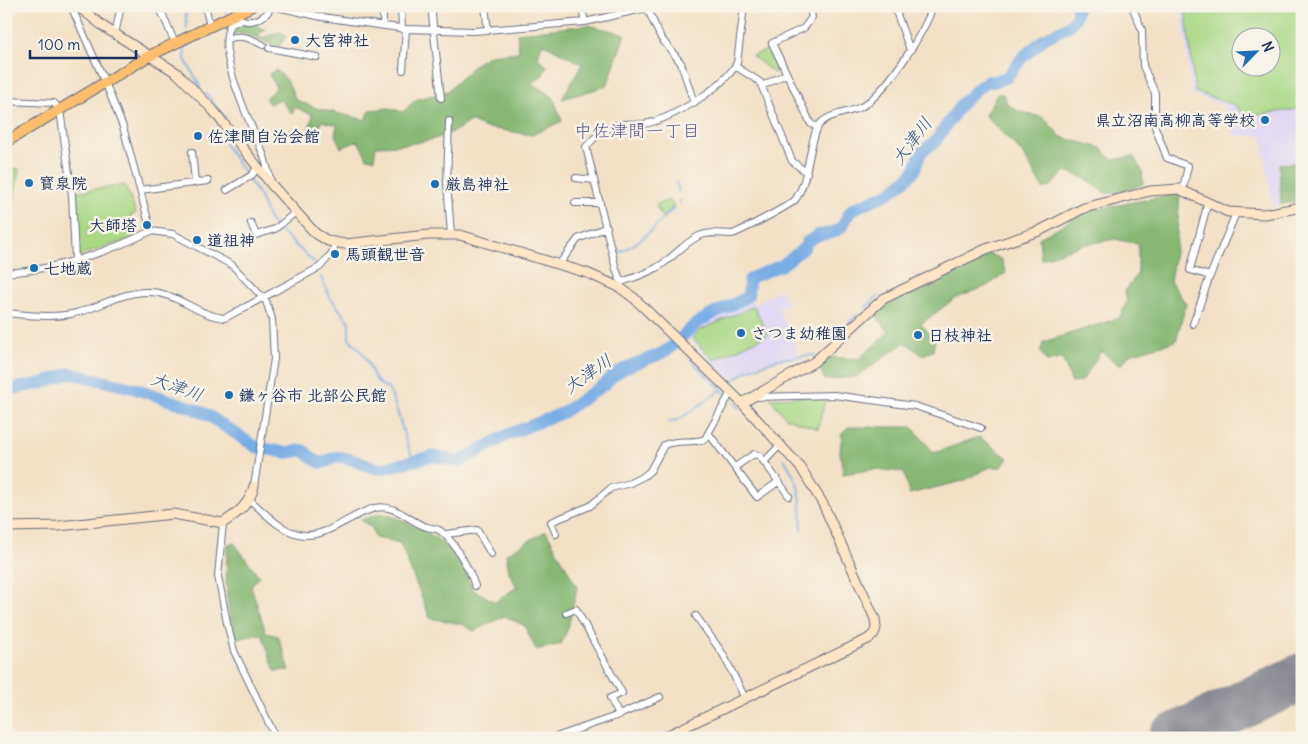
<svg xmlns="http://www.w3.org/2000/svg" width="1308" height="744" font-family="Delius,'Klee One',sans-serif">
	<rect width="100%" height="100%" fill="#f7f3e8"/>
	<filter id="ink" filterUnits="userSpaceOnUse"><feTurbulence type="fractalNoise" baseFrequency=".02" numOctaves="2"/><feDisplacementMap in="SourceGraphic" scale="10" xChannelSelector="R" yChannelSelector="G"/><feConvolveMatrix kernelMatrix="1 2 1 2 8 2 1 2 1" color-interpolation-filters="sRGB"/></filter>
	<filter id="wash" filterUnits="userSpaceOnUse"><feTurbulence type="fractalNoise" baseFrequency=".0096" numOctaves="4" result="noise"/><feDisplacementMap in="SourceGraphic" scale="20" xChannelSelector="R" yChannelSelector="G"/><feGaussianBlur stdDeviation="1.12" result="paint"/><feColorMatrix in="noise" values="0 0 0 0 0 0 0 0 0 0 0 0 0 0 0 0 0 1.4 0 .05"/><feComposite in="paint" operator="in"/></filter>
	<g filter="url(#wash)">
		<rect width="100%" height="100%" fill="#f3e1c7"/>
		<!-- built -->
		<path fill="#dfd5f5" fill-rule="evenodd" d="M1181,6H1302V161L1278,163L1280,205L1273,207L1262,136L1234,135L1223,105L1192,94ZM1240,38H1270V68H1240Z
			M780,289L787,304L778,309L796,345L798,356L761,362L730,379L689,338L696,329L736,309L748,301L757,304Z"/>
		<!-- green -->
		<path fill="#aad886" stroke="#628472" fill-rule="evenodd" d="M1185,6H1302L1300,39L1302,104L1294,110L1245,116L1235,105L1195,92ZM1240,38H1270V68H1240Z
			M769,49L779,71L774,73L752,56Z
			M6,168L19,169L12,210H6Z
			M125,185L136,213L131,216L135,237L79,256L77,255L74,192Z
			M669,200L674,206L662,218L656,205Z
			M754,306L767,333L766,336L714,360L692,338L698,331Z
			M826,396L818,429L786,418L770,398Z"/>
		<!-- forest -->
		<path fill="#87b873" stroke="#517468" d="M241,21H254L261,29H266L258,35L261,38L281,32L286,36L279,47C262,44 251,31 232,34L233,26Z
			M588,25L625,34L607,86L562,99L582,64L542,43L538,58L547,66L542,76L531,83L553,97L562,121L532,135L483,127L470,121C444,142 408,145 376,146L374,159L367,158L358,141L341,148L335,135L337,125L321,121L319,131L309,129L313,115L295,107L292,114L280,99L269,104L265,98L276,88L269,74L276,70L287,80L296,100L316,108L365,120L370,110L389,108L403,112L415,100L448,91L475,64L490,55L519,52L517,33Z
			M997,94H1003L1007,104L1018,111L1044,118L1061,137L1101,148L1113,160L1133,156L1142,171L1143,184L1120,193H1106L1084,178L1066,171L1051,186L1043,189L1023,154L985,115Z
			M1302,162V201L1281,204L1279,164Z
			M1180,193L1176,246L1170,281L1186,304L1176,341L1130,354L1120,366L1101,351L1082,381L1072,383L1062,358L1047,362L1040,351L1044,342L1119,318L1127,302L1125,291L1138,273V244L1115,239L1082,245L1041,259L1039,238L1088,211Z
			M987,253L1001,259L1006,273L987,286L954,299L921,324L935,340L933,351L922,355L905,342L856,377L825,380L820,369L829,357L859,359L889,332L874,313L895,296L911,290L920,291L937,284L946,274Z
			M848,427H912L934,453L979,437L1008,458L1002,467H990L963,481L909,494L904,472L875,469L843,474L840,452L842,433Z
			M382,513C426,528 456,542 472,589L495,602L517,587L509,572L506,554L546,531L577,587L568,628L561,644L536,650L525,626L505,616L474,631L462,624L430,618L400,543L375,538L372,528L361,520Z
			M234,543L259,576L251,586L266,633L278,636L290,670L275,671L262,634L236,639C225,609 225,575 228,544Z"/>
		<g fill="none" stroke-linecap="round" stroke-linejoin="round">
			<!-- stream -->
			<path stroke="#76abe4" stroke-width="2" d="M185,6L187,29
				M224,6L226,12
				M189,45L184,47L185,59L200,86
				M206,93L226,119
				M223,132L226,146L246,175
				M249,180L260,197L269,220L275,226
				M676,182L679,192
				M680,203V200
				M279,230L315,263
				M618,253C641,243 656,226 674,208
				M321,277L330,297L349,322V338C354,344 361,350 365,357C373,370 372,383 388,388C401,413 402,438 414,461
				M865,308L878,296
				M834,338L859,313
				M690,359L725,393
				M731,382L748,370L777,359L815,355
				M733,401L740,408
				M669,422L680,419L721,390
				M784,459C804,490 800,496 802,531"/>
			<!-- river -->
			<path stroke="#76abe4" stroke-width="12" d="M6,390L43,383L70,373L136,389L190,407L206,414L256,447L287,453L303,450C308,454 313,460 319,462C326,465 331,457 338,457C354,457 366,468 381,469L433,456L459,462L507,435L562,413L605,384C619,366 643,362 662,353C676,346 685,332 697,323C713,312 732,306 748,296L749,280L753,277L782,265L804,248L807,242L818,235L832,233L842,227L851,210L889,193L902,183L914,172L921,152L935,142L961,104L978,88L988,81L993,82L1007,77L1023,57L1044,39L1069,26L1075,19L1078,6"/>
			<!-- runway -->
			<path stroke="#878892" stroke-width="48" d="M1172,738L1302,677"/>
		</g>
	</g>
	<g filter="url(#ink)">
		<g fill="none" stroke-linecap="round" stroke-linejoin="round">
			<defs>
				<path id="street" d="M71,6L105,82L123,127L151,231L173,234L232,265L266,301L272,319L274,359L254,486
					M159,6L175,43
					M205,6L210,26
					M271,6C268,17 251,25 241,19L230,25C215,51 251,124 261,149C266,160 268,171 271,182
					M273,6L322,17L406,29L474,31L585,22L655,6
					M401,6L402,29
					M431,6L441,98
					M485,6L488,31
					M581,6L585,22
					M646,6L661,38L681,63L694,103
					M809,6L812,17L804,28L772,43L811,124L817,127
					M894,6L910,50
					M1132,6L1142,30L1143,66L1155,93V127L1167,158L1188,166L1183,189
					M383,26V6
					M115,34L121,6
					M227,39C242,34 250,38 263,45
					M269,48L317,57
					M735,66L760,82L792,161L807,173
					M403,70L406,29
					M762,86L786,74
					M6,101L54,103L60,110L72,195L75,259
					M449,121L447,183L451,234
					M192,152L195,182
					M576,178L594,180
					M140,190L208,181
					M227,190L252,175L258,166
					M1208,202L1190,270L1210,276L1236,213
					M575,203H600
					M251,223L256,235L275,229L296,212
					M560,263L578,239L607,227
					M6,273C54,270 109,252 151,231
					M621,282C633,278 646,274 656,268C672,260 682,244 699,236C710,231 720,234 732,234C738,233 792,204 795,200C810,180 809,136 820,124C830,113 849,113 861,107C886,93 924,33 933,6
					M619,286L621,282L616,269L586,147C596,135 607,126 624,124C631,123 638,125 644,124C672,119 723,88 737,63L744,6
					M6,313C28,315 58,319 79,312C102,306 125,291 149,292C176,292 198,316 225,318L320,267L332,253L335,244
					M1193,324L1210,276
					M754,397L834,395L915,406L981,428
					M709,434L757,497L778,482
					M764,462L781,444
					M735,467L754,454L760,456L789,496
					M250,500C265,513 282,533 304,535C328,537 351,514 375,508C396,503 411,523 427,527C434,529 439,528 444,534C456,544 470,571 475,586
					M223,523L218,576L227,623L234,651L276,738
					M446,534L477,530L491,554
					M556,534L551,522L590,506L611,488L630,483L644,476L650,471L664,445C678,439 692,444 705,439L731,392
					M566,613L576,609L622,693L610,698L619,715
					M696,616L723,654L745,698
					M553,738L619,715L660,697"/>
				<path id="secondary" d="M78,6L104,27L177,73L213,110L271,184L315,233L328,241L345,244L428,235H460L587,273L619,287L634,298L742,403L801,468L823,504L875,619L876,628L874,634L868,639L662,738
					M742,403L814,362L883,299L986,249L1039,231L1084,208L1150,191L1179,189L1228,212L1265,214L1302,207
					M6,527L59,526L173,514L223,523C238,513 250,504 254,486"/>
				<path id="primary" d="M6,142L149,56L252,6"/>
			</defs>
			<!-- street casing -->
			<use href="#street" stroke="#676d83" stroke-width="8"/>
			<!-- secondary casing -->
			<use href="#secondary" stroke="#676d83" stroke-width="11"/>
			<!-- primary casing -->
			<use href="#primary" stroke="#676d83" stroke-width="12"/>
			<!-- street -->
			<use href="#street" stroke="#fff" stroke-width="6"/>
			<!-- secondary -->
			<use href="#secondary" stroke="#fde5c5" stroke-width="9"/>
			<!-- primary -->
			<use href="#primary" stroke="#fabe6e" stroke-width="10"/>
		</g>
	</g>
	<!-- markers -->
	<g fill="#1f6fb2" stroke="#f7f3e8" stroke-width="2">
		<circle cx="295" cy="40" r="5"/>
		<circle cx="1265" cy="120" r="5"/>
		<circle cx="198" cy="136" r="5"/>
		<circle cx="29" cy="183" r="5"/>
		<circle cx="435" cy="184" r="5"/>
		<circle cx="147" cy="225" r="5"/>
		<circle cx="197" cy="240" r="5"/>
		<circle cx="335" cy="254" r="5"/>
		<circle cx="34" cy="268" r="5"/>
		<circle cx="741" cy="333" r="5"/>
		<circle cx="918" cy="335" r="5"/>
		<circle cx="229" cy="395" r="5"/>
	</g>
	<g text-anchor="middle" stroke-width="5" stroke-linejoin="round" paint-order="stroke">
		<!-- poi labels -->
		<g font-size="16" font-weight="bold" fill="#1b2f5e" stroke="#f7f3e8" text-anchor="start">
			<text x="305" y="46">大宮神社</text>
			<text x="1255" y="126" text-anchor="end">県立沼南高柳高等学校</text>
			<text x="208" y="142">佐津間自治会館</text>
			<text x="39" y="189">寳泉院</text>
			<text x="445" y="190">厳島神社</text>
			<text x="137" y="231" text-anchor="end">大師塔</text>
			<text x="207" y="246">道祖神</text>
			<text x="345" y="260">馬頭観世音</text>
			<text x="44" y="274">七地蔵</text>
			<text x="751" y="339">さつま幼稚園</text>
			<text x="928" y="341">日枝神社</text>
			<text x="239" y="401">鎌ヶ谷市 北部公民館</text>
		</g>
		<!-- neighbourhood labels -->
		<g font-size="18" fill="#615b8e" stroke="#f7f3e8">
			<text x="637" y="137">中佐津間一丁目</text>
		</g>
		<!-- water labels -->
		<g font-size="18" font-style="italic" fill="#365486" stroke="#f7f3e8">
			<text transform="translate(912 141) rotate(-53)" y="6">大津川</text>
			<text transform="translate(588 374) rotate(-35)" y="6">大津川</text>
			<text transform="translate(177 387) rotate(20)" y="6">大津川</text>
		</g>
	</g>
	<!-- margin -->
	<rect width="1308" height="744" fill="none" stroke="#f7f3e8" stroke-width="25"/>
	<!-- north arrow -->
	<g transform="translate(1256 52) rotate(66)"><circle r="24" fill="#f7f3e8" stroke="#9fa5b1"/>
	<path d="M0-4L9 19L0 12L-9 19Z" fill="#1f6fb2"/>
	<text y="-8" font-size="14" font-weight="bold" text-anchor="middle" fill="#1b2f5e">N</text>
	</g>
	<!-- scale -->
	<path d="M30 50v8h106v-8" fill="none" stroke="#1b2f5e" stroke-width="2.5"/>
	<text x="38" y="50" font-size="15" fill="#1b2f5e" stroke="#f7f3e8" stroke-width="4" paint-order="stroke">100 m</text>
</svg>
